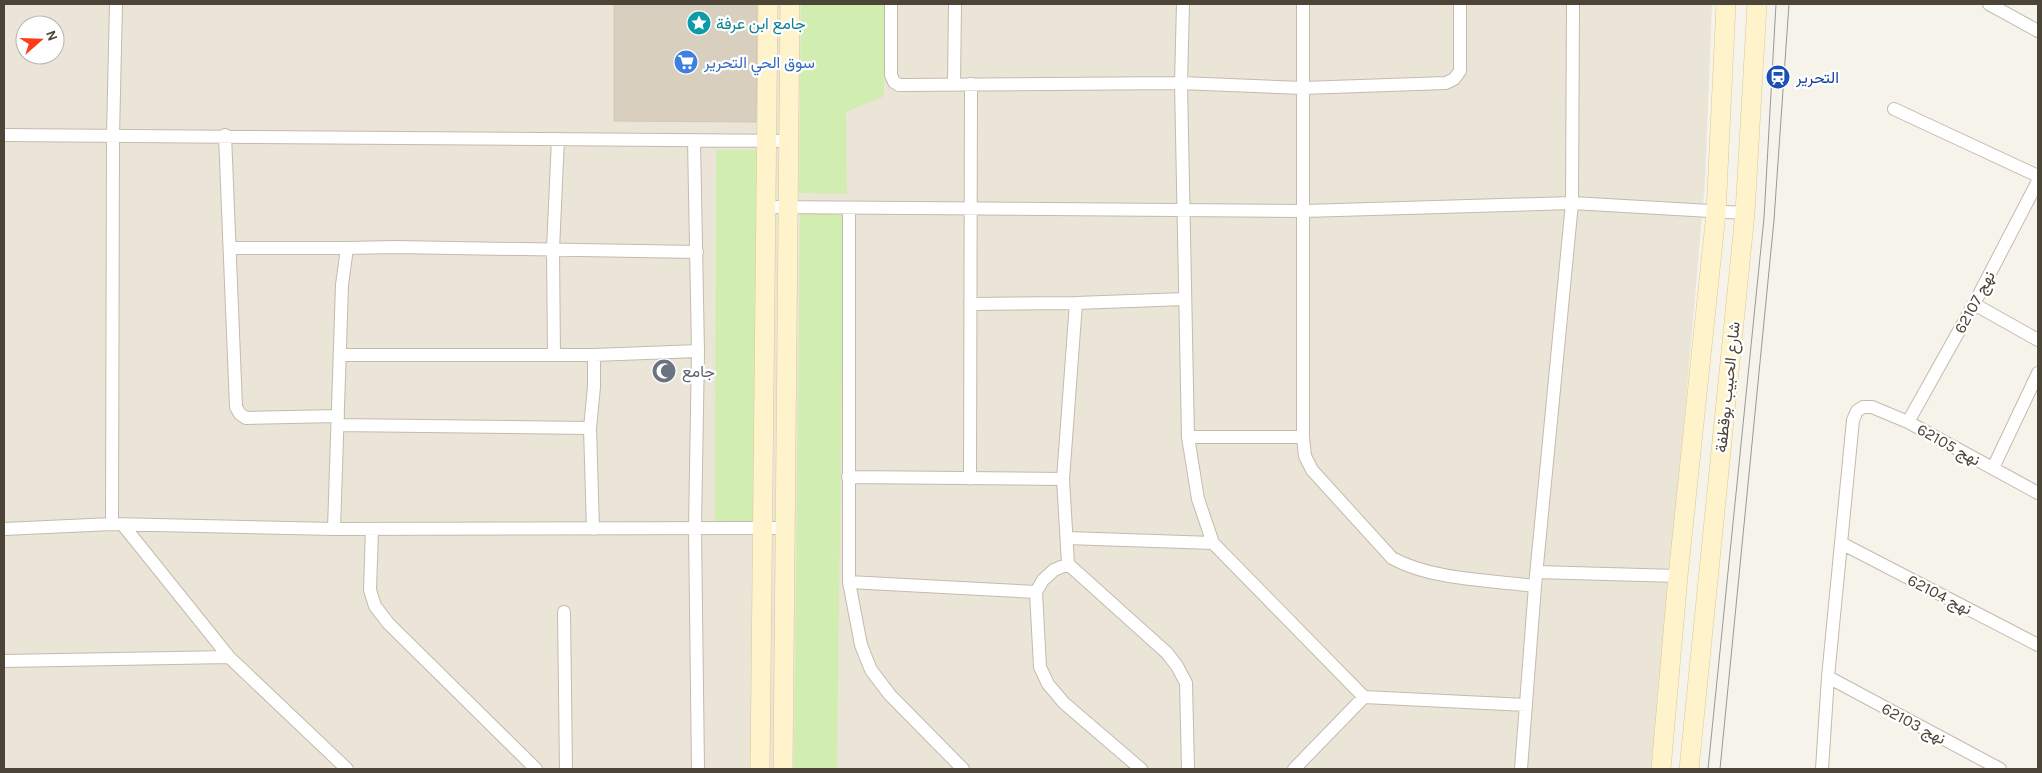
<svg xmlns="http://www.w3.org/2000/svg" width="2042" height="773" font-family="Karla,Vazirmatn,sans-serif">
	<rect width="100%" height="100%" fill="#f6f3ea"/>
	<!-- residential -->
	<path fill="#ebe5d8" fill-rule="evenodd" d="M4,4H1712L1705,182L1654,769H4ZM25,25H55V55H25Z"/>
	<!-- green -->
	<path fill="#d2edb0" d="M801,4H884V96L846,112L847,194L799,193Z
		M716,150H758L757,521H715Z
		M844,212L837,769H794L800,214Z"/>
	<!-- building -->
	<path fill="#d9cfbf" stroke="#d5c7b1" d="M614,4H757L756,122L614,121Z"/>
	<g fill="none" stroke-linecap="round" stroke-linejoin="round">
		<defs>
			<path id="street" d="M891,4V75L894,82L899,85L1181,83L1303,88L1446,83L1454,79L1460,71V4
				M1183,4L1181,83L1188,437L1198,499L1213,543L1364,697L1526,705
				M1303,4V437L1305,456L1312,470L1392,558C1432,580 1489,580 1535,586
				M1989,4L2038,31
				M954,84L955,4
				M1894,109L2038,176
				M4,135L790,141
				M225,135L236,407L240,414L246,418L338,416
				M694,140L698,351L695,528L698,769
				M766,207L1304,211L1572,203L1745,213
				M849,208V582L861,645L871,670L890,695L963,769
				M230,248H347
				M1076,303L1063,479L1068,564L1167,653L1177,666L1186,683L1188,769
				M970,304L1076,303L1185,299
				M1974,304L2038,340
				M340,355H594V387L590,428L593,529
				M554,355L553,249L558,139
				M594,355L698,351
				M1908,422L1974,304L2038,181
				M338,425L590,428
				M1188,437H1303
				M1993,468L2038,373
				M848,477L1063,479
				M970,479L971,84
				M112,524L113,135L116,4
				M123,525L229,657L347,769
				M4,529L112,524L334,529L786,528
				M334,529L342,285L347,248L395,247L697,252
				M372,529L370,590L375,606L388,623L536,769
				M1067,538L1213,543
				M1841,543L2038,645
				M1068,564L1054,570L1043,580L1036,592L1040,667L1048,684L1064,703L1141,769
				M1536,572L1678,576
				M849,582L1036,592
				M564,612L566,769
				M4,661L229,657
				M1828,677L2000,769
				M1294,769L1364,697
				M1521,769L1535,586L1572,203L1573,4
				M1822,769L1828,677L1853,420L1857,411L1863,407H1872L1908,422L2038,493"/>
			<path id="secondary" d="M760,769L768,4
				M783,769L790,4
				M1661,769L1678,576L1716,213L1726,4
				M1689,769L1745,213L1757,4"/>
		</defs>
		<!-- street casing -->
		<use href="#street" stroke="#c3bbac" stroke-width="14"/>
		<!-- secondary casing -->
		<use href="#secondary" stroke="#dac897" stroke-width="20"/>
		<!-- street -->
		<use href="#street" stroke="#fff" stroke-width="12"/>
		<!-- secondary -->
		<use href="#secondary" stroke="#fff3cc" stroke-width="19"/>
		<!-- tram -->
		<path stroke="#999" stroke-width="1" d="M1708,769L1764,218L1776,4
			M1720,769L1774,220L1789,4"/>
	</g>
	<!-- icons -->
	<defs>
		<symbol id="sight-disc" viewBox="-11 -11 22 22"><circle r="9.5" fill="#0f9aa8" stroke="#fff"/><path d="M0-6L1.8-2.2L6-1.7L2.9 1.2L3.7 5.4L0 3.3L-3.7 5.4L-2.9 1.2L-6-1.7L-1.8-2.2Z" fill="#fff"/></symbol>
		<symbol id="supermarket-disc" viewBox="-11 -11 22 22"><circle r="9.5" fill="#3f7fe0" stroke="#fff"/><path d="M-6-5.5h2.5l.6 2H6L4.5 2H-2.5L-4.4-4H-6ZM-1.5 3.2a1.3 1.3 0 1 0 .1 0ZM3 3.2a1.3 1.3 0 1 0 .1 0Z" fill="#fff"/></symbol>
		<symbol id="station-disc" viewBox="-11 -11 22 22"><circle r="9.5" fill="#1a4fb4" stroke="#fff"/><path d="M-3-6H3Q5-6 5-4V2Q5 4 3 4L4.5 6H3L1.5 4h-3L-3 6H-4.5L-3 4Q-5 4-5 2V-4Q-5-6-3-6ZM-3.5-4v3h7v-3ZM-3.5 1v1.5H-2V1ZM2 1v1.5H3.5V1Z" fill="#fff"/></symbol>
		<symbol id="mosque-disc" viewBox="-11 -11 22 22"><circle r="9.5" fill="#6b7280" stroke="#fff"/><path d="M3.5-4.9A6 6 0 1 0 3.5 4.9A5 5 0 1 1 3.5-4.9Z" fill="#fff"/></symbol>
	</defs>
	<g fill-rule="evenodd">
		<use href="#sight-disc" x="685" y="9" width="28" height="28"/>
		<use href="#supermarket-disc" x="672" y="48" width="28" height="28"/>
		<use href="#station-disc" x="1764" y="63" width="28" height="28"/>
		<use href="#mosque-disc" x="650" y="357" width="28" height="28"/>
	</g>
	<g text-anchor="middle" stroke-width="4.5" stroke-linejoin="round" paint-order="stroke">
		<!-- culture labels -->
		<g font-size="16" fill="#0d838f" stroke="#fff" text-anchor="start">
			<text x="716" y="29">جامع ابن عرفة</text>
		</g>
		<!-- shop labels -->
		<g font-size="16" fill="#366cbe" stroke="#fff" text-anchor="start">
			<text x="704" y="68">سوق الحي التحرير</text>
		</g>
		<!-- transit labels -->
		<g font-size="16" fill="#164399" stroke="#fff" text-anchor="start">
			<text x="1796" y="83">التحرير</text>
		</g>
		<!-- street labels -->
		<g font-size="16" fill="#4b4437" stroke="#fff">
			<text transform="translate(1974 302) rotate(-62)" y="6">نهج 62107</text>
			<text transform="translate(1727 387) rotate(-84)" y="6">شارع الحبيب بوقطفة</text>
			<text transform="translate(1949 444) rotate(29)" y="6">نهج 62105</text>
			<text transform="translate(1940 594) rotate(27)" y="6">نهج 62104</text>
			<text transform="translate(1914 723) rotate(28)" y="6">نهج 62103</text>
		</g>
		<!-- worship labels -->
		<g font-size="16" fill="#5b616d" stroke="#fff" text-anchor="start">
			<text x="682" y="377">جامع</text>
		</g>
	</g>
	<!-- border -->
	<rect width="2042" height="773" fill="none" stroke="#4b4437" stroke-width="10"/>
	<!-- north arrow -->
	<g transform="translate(40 40) rotate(70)"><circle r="24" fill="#ffffff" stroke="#b7b4af"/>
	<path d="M0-4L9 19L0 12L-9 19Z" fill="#ff3c19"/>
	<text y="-8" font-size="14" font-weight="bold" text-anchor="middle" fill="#4b4437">N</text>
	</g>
</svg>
